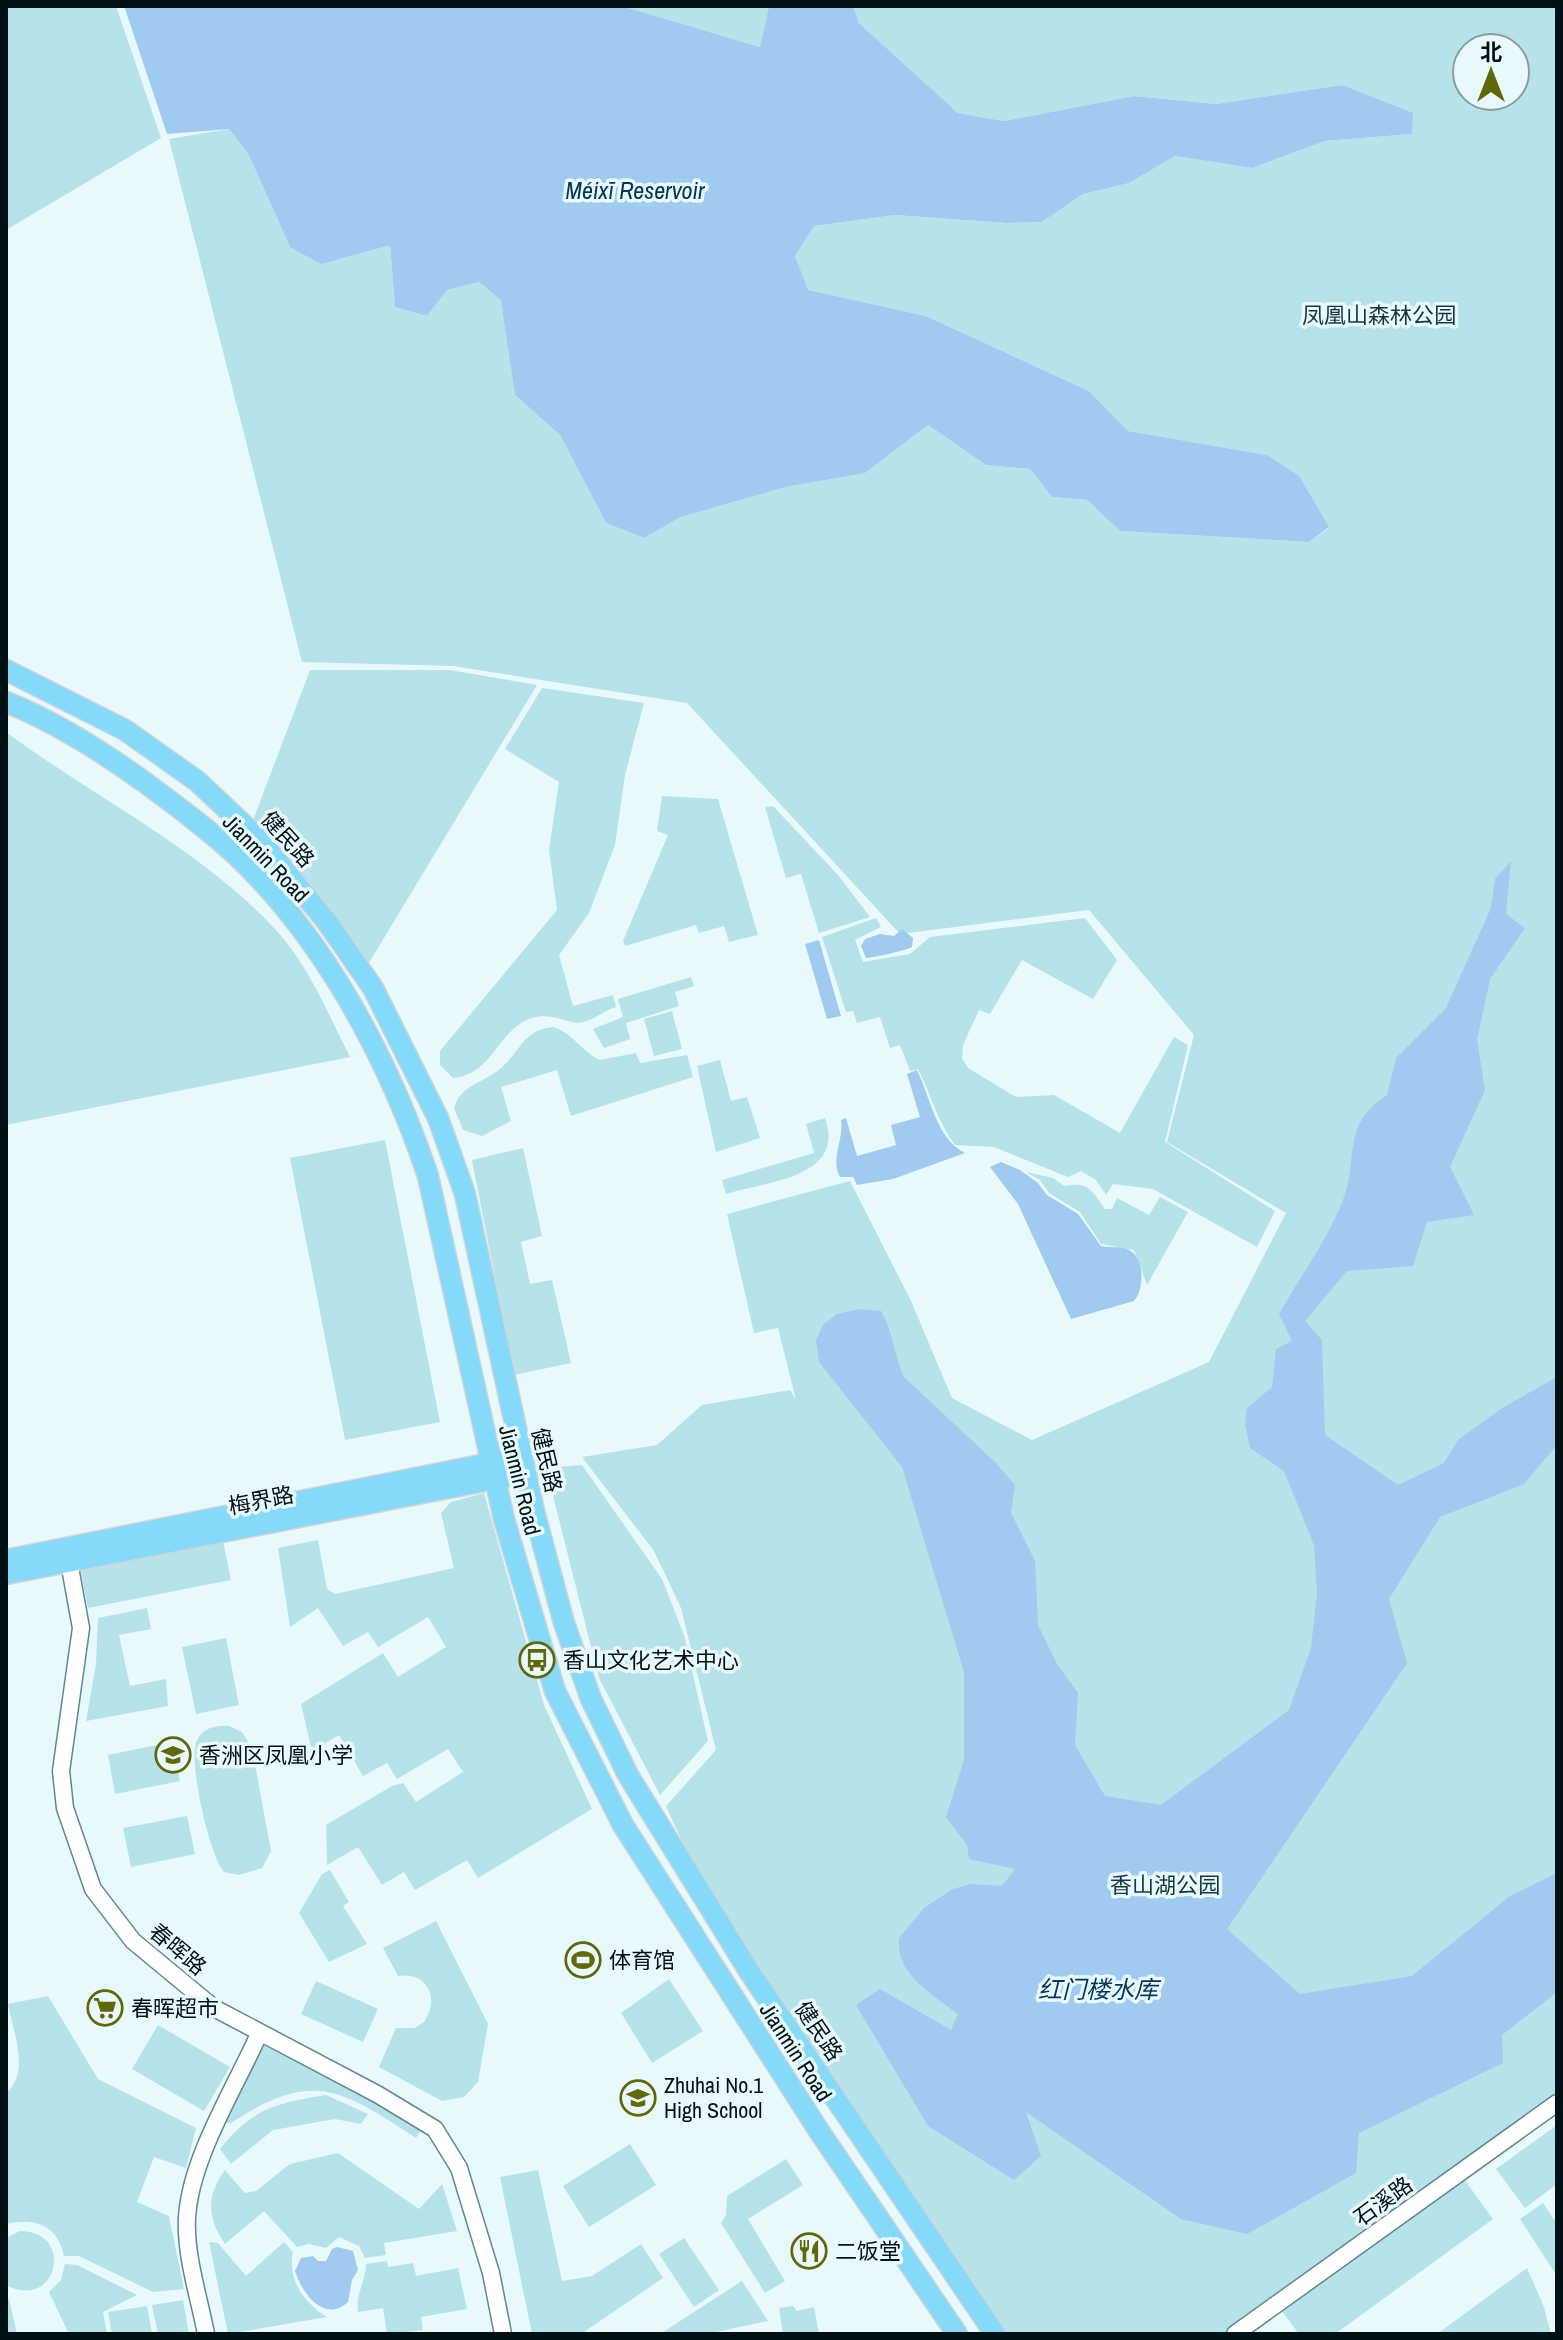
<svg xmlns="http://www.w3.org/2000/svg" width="1563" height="2340" font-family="'Archivo Narrow','Noto Sans SC',sans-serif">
	<rect width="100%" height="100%" fill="#e8f9fc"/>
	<!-- green -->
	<path fill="#b6e2e9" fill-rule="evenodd" d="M6,6H116L161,138L6,230Z
		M622,6H769L760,47Z
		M853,6H1557V2103L1233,2334H994L718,1921L666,1806L716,1750L681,1608L654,1551L582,1457L657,1445L702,1405L790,1390L796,1400L778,1328L754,1333L727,1214L850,1181L911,1301L952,1398L1032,1440L1209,1362L1286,1213L1167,1142L1194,1035L1089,910L900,934L687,703L453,666L302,662L169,139L229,129L248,153L290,247L390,245L395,307L427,316L447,290L479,282L502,300L515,395L560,435L606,523L644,538L681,517L786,487L865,473L928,425L986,465L1030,469L1052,497L1087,500L1120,531L1309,542L1329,528L1267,455L1128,431L1089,391L926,316L807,290L795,256L814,226L895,215L1006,223L1042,222L1083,194L1129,183L1175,156L1252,168L1325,141L1412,134L1342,85L1216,104L1134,96L1004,121L958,113L859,23ZM1467,48H1515V96H1467Z
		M310,670H450L537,685L367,966L252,823Z
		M542,688L644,703L625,775L615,845L589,913L559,955L573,1006L613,995L616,1007C605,1010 594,1020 583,1022C570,1026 552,1010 529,1019C497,1032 492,1075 453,1078L440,1065V1051L557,910L549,850L559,782L505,749Z
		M6,732C95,798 200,848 276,930C309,966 328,1014 350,1057L6,1125Z
		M662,796L718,799L758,935L729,942L724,926L699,933L696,925L625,946L623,941L668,835L657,831Z
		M773,806L838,875L870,917L819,933L801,874L786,878L765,807Z
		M876,918L881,927L855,940L863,962L910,954L930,937L1085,918L1117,960L1093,999L1022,960L990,1014L979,1010L963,1045L962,1058L968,1068L1016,1097L1054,1095L1120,1133L1174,1037L1188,1045L1165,1142L1275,1211L1257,1247L1153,1189L1113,1184L1106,1195L1096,1180L1081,1171L1068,1177L994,1147L955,1145C938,1123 931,1094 918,1069L910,1071L900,1045L890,1048L880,1017L857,1023L853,1011L846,1012L822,937Z
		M691,977L694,986L675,992L679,1006L626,1023L630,1039L604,1048L593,1029L623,1017L618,999Z
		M672,1011L682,1049L654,1056L644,1019Z
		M553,1027C573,1033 581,1051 600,1060L636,1053L640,1063L687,1055L693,1077L571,1116L557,1070L501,1087L511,1121L482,1136L463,1130L454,1108C460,1085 484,1083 501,1068C521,1051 523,1030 553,1027Z
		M720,1060L731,1101L747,1097L760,1138L716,1152L697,1066Z
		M825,1118C846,1177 769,1181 726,1194L722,1180L814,1153L806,1124Z
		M385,1140L440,1422L345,1440L290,1158Z
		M523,1148L542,1236L521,1242L530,1284L552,1280L571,1363L514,1375L472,1160Z
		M1026,1172L1053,1178L1064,1186C1088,1181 1092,1190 1105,1209H1112L1117,1198L1149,1215L1160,1197L1188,1212L1147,1285L1134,1250L1101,1244L1080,1212L1049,1193L1040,1180Z
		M582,1465L662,1579L684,1635L708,1741L660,1795L599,1678L546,1468Z
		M484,1493L544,1705L592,1809L478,1878L467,1860L415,1890L404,1872L382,1885L358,1847L327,1865L326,1825L392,1786L403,1783L416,1802L463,1772L448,1749L397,1779L387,1763L363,1776L339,1735L312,1751L301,1704L383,1653L398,1677L446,1647L428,1617L378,1647L368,1632L343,1646L318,1608L290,1627L278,1548L318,1540L327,1589L335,1594L454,1568L441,1513L451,1502Z
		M223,1540L231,1580L88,1608L80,1568Z
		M147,1608L151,1629L119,1635L130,1686L166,1679L168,1706L86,1721L96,1664L98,1618Z
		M226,1638L239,1705L196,1714L182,1647Z
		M229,1726L242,1732L252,1748L271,1851L262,1868L239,1875L224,1872C210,1858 187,1758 197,1740C203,1728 216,1725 229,1726Z
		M172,1742L180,1781L115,1794L108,1755Z
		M187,1816L195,1854L131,1867L123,1828Z
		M330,1870L349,1902L343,1906L367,1944L329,1962L299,1913L322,1874Z
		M436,1921L488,2024L478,2082L464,2097L442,2101L379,2067L396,2028H415L424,2022C440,1999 428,1971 398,1976L383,1948Z
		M669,1979L703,2031L652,2063L621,2013Z
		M316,1981L378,2009L363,2042L301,2014Z
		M48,1996L98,2079L196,2128L186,2168L154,2157L137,2202L169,2216L184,2289L153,2292L79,2256H64C58,2225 34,2217 6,2224V2093C31,2073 13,2032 8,2004Z
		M158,2025L230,2067L204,2111L132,2069Z
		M262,2042L423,2127L416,2138C341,2089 313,2069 231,2123H226Z
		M326,2095L368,2114L361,2124L335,2119L273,2130L231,2164L220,2149C252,2108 277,2103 326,2095Z
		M1557,2125V2184L1525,2208L1496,2169Z
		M630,2144L656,2185L589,2227L563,2186Z
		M338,2153L419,2209L442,2184L457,2231L384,2243L386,2255L365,2258L359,2246L339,2237L326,2248L309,2244L297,2247L264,2211L225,2244C207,2218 206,2196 225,2170L245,2193L256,2191L290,2164Z
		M786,2159L803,2185L748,2219L785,2281L765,2293L721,2223L726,2215L727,2196Z
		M538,2170L562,2281L592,2276L641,2244L663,2278L581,2334H532L500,2177Z
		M1463,2178L1493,2219L1335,2334H1299L1281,2310Z
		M1543,2203L1557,2224V2276L1520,2219Z
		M20,2231C76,2231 57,2312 6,2285V2238Z
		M684,2238L719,2290L694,2307L659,2254Z
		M209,2242L218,2243L246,2276L284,2242L293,2252C287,2279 304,2303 327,2317L228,2334Z
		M387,2261L388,2267L413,2263L416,2276L458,2268L467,2309L421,2317L423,2330L387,2334L383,2308L358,2312C355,2294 366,2282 366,2264Z
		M65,2264L77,2265L137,2295L103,2312L107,2334H69L49,2292L61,2280Z
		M1527,2268L1544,2307L1551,2334H1437Z
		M742,2281L768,2321L707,2334H660Z
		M6,2297L9,2299L17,2334H6Z
		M183,2300L189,2334H158L152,2305Z
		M147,2306L152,2334H112L108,2312Z
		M793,2306L797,2311L814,2307L819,2334H783L779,2308Z"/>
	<!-- water -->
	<path fill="#a0caf0" d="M124,6H622L760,47L769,6H853L859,23L958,113L1004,121L1134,96L1216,104L1342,85L1413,113L1412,134L1325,141L1252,168L1175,156L1129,183L1083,194L1042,222L1006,223L895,215L814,226L795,256L808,290L926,316L1089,391L1128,431L1267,455L1299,476L1329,527L1309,542L1120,531L1087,500L1052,497L1030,469L986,465L928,425L865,473L786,487L681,517L644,538L606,523L560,435L515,395L501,300L479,282L447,290L427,316L395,307L390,245L321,264L290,247L248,153L229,129L167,134Z
		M1511,861L1506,914L1525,928L1490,979L1477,1040L1485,1090L1450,1167L1474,1215L1427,1222L1413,1266L1347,1271L1305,1321L1322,1340L1325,1435L1398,1485L1444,1463L1458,1440L1502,1408L1557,1377V1445L1524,1484L1440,1517L1389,1599L1407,1663L1227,1929L1300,1994L1412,1976L1510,1896L1557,1873V1992L1502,2035L1503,2063L1359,2133L1356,2173L1247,2234L1181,2219L1026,2112L1041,2156L1014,2180L928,2126L856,2005L880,1989L951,2030L958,2014C933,1995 895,1974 899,1938L924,1908L953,1889L971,1884L1002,1886L1015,1869L969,1859L967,1845L946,1817L964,1760V1672L902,1467L819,1362L816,1340L823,1325L837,1314L860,1309L881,1311C893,1332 894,1355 904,1377L996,1463L1015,1485L1011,1513L1035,1561L1038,1625L1057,1664L1078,1693L1075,1745L1105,1796L1161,1805L1289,1710L1311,1648L1317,1593L1314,1545L1284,1471L1250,1448L1245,1424L1247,1408L1272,1387L1276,1349L1292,1341L1279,1314C1300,1277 1328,1239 1343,1200C1359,1161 1340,1125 1387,1095L1396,1058L1446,1008L1491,908L1495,879Z
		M902,929L913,938L912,947C905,951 875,957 866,958L861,946L865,939L880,934L894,936Z
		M819,940L841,1016L827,1019L805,944Z
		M917,1070C930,1097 937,1140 965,1153L893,1179L857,1185L853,1177H840C830,1159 844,1140 841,1120L846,1118L857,1156L896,1145L891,1125L920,1117L907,1074Z
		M1001,1162L1020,1170L1038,1183L1047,1195L1078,1214L1101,1246C1109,1248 1119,1246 1127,1249C1145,1256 1145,1288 1134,1301L1071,1319L1018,1204L990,1167Z
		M337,2247L353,2251L358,2270L352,2280L348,2302C324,2324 302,2293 295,2271L301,2258L313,2256L318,2261H326L332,2249Z"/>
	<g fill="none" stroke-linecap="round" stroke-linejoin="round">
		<defs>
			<path id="minor" d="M69,1562L81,1628L61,1771L65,1808L93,1889L133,1941L214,2008L377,2094L435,2129L459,2168L491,2273L503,2334
				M206,2334C199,2297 185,2255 187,2218C190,2159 235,2088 259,2034
				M1235,2334L1557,2103"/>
			<path id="major" d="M6,670L125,730L197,781L260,840L327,922L373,988L438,1118L465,1194L534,1511L564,1623L591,1699L628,1775L749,1971L995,2334
				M6,702C56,722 103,752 147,784C178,807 209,830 237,856C326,941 389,1060 428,1176L504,1519L555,1691L623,1825L819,2131L957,2334
				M6,1560L521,1457
				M6,1574L525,1473"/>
		</defs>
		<!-- minor casing -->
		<use href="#minor" stroke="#5f888f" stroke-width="19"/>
		<!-- major casing -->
		<use href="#major" stroke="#d1d4d5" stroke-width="23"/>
		<!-- minor -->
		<use href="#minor" stroke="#fff" stroke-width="16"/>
		<!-- major -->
		<use href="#major" stroke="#84daf8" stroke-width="20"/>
	</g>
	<!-- icons -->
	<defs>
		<symbol id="bus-ring" viewBox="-11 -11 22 22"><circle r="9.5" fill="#e8f9fc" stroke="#60680a" stroke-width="1.5"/><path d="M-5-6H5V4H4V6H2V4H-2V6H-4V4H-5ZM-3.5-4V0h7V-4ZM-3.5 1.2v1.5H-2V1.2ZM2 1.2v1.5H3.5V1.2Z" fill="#60680a"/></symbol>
		<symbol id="school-ring" viewBox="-11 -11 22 22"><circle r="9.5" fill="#e8f9fc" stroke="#60680a" stroke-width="1.5"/><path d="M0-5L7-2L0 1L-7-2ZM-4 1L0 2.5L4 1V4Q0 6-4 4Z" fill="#60680a"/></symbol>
		<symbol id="stadium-ring" viewBox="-11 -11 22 22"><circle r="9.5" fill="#e8f9fc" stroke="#60680a" stroke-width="1.5"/><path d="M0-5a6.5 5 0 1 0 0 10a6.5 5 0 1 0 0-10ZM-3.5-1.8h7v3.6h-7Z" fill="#60680a"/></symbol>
		<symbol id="supermarket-ring" viewBox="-11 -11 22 22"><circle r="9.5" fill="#e8f9fc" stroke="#60680a" stroke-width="1.5"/><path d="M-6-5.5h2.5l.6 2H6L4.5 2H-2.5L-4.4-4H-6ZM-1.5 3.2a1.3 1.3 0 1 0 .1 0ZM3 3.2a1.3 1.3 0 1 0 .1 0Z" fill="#60680a"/></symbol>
		<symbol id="restaurant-ring" viewBox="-11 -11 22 22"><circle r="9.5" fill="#e8f9fc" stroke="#60680a" stroke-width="1.5"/><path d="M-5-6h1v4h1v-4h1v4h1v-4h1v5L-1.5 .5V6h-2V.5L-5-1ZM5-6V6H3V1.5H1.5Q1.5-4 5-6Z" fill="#60680a"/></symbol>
	</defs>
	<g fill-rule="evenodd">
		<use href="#bus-ring" x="517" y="1640" width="40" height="40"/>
		<use href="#school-ring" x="153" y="1735" width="40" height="40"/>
		<use href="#stadium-ring" x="563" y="1940" width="40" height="40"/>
		<use href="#supermarket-ring" x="85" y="1988" width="40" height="40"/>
		<use href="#school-ring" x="618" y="2078" width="40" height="40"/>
		<use href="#restaurant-ring" x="789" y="2231" width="40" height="40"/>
	</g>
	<g text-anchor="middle" stroke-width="7" stroke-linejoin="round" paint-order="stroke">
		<!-- park labels -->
		<g font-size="22" fill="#15373c" stroke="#e8f9fc">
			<text x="1379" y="323">凤凰山森林公园</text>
			<text x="1165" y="1893">香山湖公园</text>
		</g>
		<!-- street labels -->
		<g font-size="22" fill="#021113" stroke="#e8f9fc">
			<text transform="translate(288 839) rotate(48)" y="8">健民路</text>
			<text transform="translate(266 858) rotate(46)" y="8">Jianmin Road</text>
			<text transform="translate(547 1460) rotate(77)" y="8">健民路</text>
			<text transform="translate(520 1480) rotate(76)" y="8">Jianmin Road</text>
			<text transform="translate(261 1500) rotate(-11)" y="8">梅界路</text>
			<text transform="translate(178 1949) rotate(40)" y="8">春晖路</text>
			<text transform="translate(819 2031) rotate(56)" y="8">健民路</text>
			<text transform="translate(796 2052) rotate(57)" y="8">Jianmin Road</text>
			<text transform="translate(1383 2201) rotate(-36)" y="8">石溪路</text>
		</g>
		<!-- poi labels -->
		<g font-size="22" fill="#021113" stroke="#e8f9fc" text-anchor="start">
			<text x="563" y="1668">香山文化艺术中心</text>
			<text x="199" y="1763">香洲区凤凰小学</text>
			<text x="609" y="1968">体育馆</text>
			<text x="131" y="2016">春晖超市</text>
			<text x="664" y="2093">Zhuhai No.1<tspan x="664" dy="25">High School</tspan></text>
			<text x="835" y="2259">二饭堂</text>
		</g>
		<!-- water labels -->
		<g font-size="24" font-style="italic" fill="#033659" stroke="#e8f9fc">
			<text x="635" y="199">Méixī Reservoir</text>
			<text x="1098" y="1998">红门楼水库</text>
		</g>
	</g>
	<!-- border -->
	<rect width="1563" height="2340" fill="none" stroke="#021113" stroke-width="16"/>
	<!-- north arrow -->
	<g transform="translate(1491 72)"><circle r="38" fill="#e8f9fc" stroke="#8c9c9f" stroke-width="2"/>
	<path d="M0-6L14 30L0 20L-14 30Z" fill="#60680a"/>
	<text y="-12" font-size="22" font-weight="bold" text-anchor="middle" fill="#021113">北</text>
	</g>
</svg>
